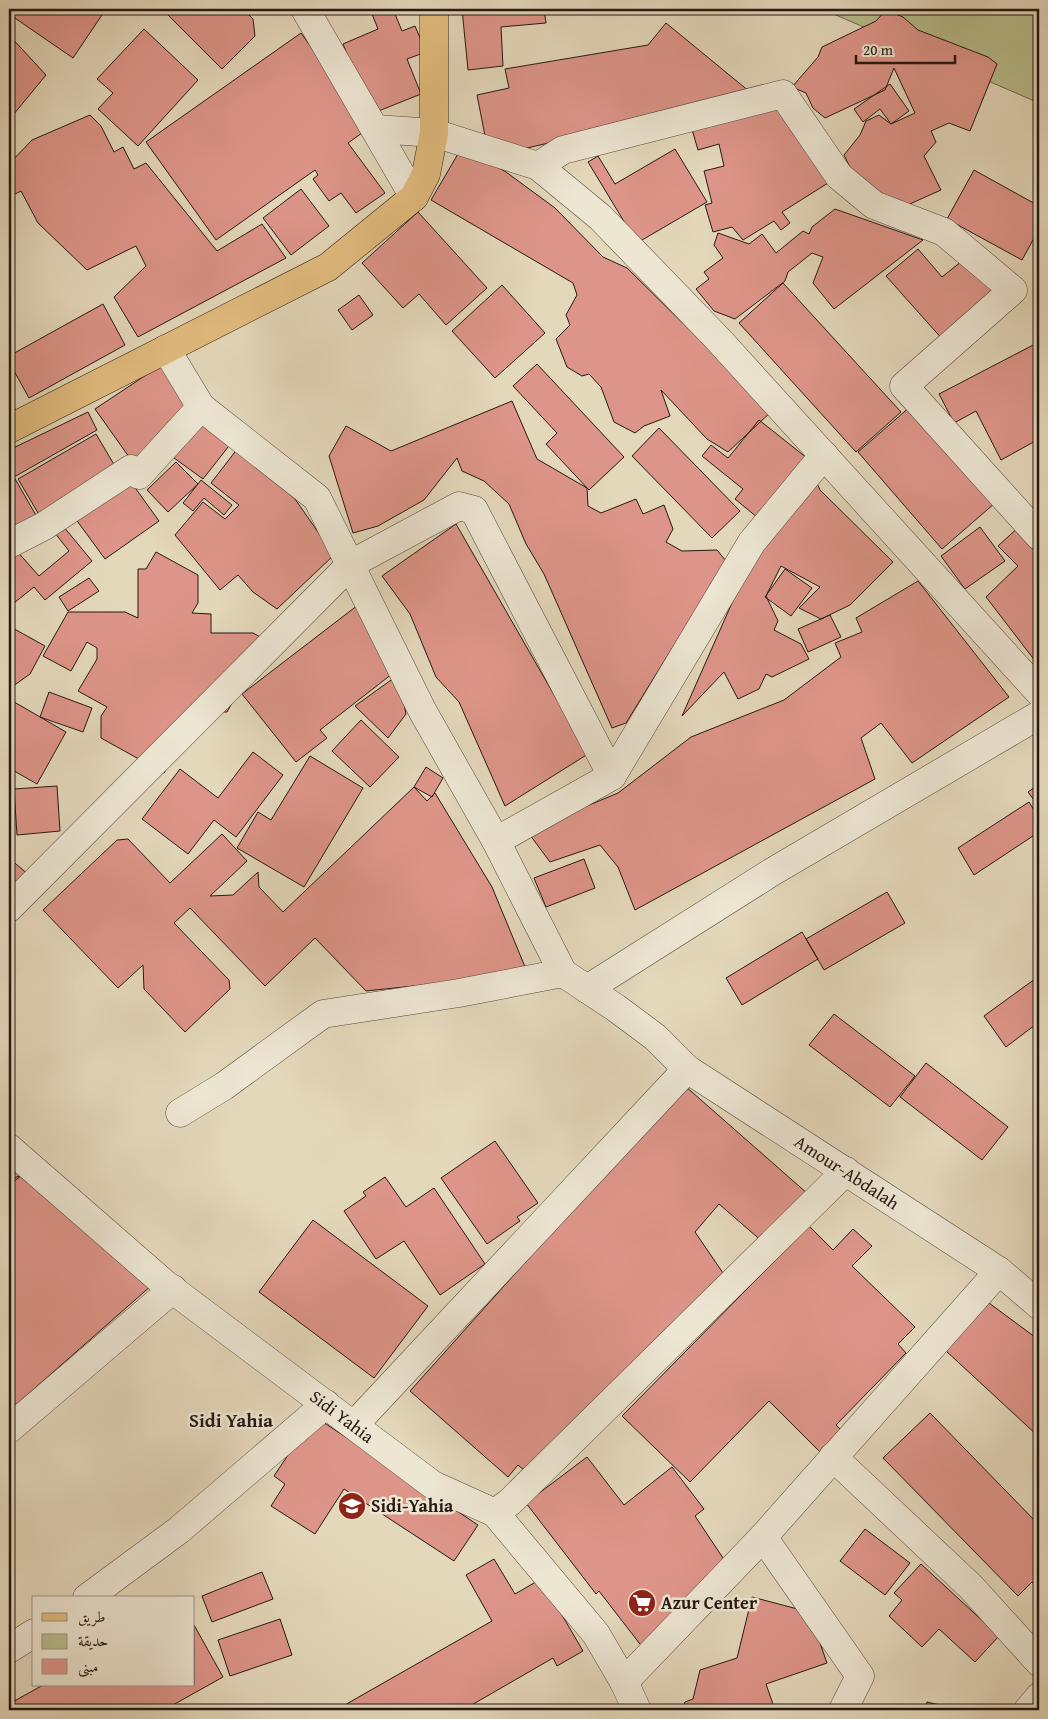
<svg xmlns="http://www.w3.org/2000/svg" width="1048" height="1719" font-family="'Gentium Book Plus',Amiri,serif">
	<rect width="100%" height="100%" fill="#e4d8bb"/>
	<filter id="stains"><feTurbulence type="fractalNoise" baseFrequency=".004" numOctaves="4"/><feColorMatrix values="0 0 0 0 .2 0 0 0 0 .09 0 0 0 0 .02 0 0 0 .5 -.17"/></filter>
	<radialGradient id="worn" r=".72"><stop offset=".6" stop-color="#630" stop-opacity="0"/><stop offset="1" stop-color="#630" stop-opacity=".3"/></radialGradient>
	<!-- green -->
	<path fill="#b9bd8c" stroke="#6f6a4f" d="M822,9H1039V103Z"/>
	<!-- building -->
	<path fill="#de9589" stroke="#251812" d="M9,9H106L73,58L9,14Z
		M162,9H243L253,19L255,36L222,69Z
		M370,9H393L402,31L415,26L426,52L407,59L421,94L371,114L343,44L378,29Z
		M462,9H544L546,23L501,27L503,66L468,70Z
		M886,10L903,17L918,30L988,57L997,64L970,131L949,123L931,131L936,142L924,156L941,190L903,207L861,190L844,155L860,135L866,121L879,115L891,124L915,113L894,68L885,90L825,118L813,108L806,93L792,87L818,57L822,47L876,21Z
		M666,23L750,92L678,113L527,148L486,141L477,95L509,88L505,69L648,45Z
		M144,29L198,80L138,146L98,109L113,93L97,79Z
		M301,33L369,128L348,143L385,193L356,213L341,193L329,201L313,179L318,175L315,170L216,240L146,142Z
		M9,35L46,75L9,120Z
		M890,84L909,111L891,124L880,109L863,122L854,109Z
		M774,102L828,183L782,212L790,223L781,230L774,221L743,240L732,227L713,232L705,205L712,203L704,171L724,166L719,144L698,150L691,126Z
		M90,115L101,126L114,152L123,147L134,169L146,163L217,251L262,224L286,258L138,337L114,297L146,266L136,246L87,270L38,223L21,191L9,197V164L32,140Z
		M462,147L506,172L555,208L603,257L627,268L772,411L728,452L707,439L661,390L670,416L644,426L635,433L614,422L601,387L589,374L582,376L567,367L556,339L570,325L566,315L577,295L573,283L431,200Z
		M675,149L707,202L637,243L588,162L598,156L615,184Z
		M974,170L1039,206V229L1022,260L947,219Z
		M301,189L329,226L291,255L263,218Z
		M835,209L923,240L834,309L813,283L823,257L812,253L788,272L785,281L735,319L714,311L696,289L709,279L704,272L723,258L714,245L718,233L749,244L762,234L776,253L803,231L809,234L812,227Z
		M418,212L487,288L446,325L419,294L403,308L362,263Z
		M918,249L942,277L967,257L997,290L944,341L886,276Z
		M783,283L901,412L856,452L739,323Z
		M502,285L545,333L495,378L452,331Z
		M359,295L373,315L352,330L338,310Z
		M103,304L125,345L29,398L9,362V356Z
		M1039,342V439L1001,460L976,411L954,423L939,394Z
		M537,364L624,457L589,490L546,444L557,433L513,386Z
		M161,365L188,404L134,464L95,409Z
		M9,397L16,411L9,414Z
		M512,401L537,459L587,488L588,506L601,513L636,499L643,514L664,505L673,529L666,542L682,551L717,550L726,561L626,723L612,728L544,574L526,544L509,504L484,481L462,471L457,458L424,500L378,526L353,533L329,456L346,426L391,451Z
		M911,406L995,503L942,549L858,452Z
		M88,412L97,430L14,477L41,524L9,541V450Z
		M198,418L232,442L203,479L170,455Z
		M759,420L812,462L763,522L735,499L743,489L702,456L711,445L728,458Z
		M659,428L740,511L712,538L632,456Z
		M96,434L119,473L41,518L18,479Z
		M238,448L295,499L334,555L277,609L253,592L238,575L220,590L175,535L203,502L225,519L239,505L211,483Z
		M176,462L198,484L168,512L147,490Z
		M813,474L820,490L893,562L850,605L821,619L799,608L820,587L781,566L766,596L778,621L774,630L801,644L809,659L772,677L766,674L759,689L738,699L724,672L682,716L766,526Z
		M126,475L159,521L105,559L72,514Z
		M201,480L232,505L224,515L204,498L193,511L183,503Z
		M456,524L588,754L505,806L459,702L436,677L410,614L382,576Z
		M1022,524L1039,546V666L986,597L1018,566L998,546Z
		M63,526L92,561L45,600L34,587L9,607V553L16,550L39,576L69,551L55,533Z
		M980,527L1005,561L965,589L941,556Z
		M156,552L198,575V603L192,613L211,614V633H253L264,639V646L227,712H199L164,773L101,738V716L107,707L78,691L97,659V648L87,642L71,671L43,656L68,612H125L138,618V569H146Z
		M785,569L812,588L791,616L765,597Z
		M89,578L99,591L68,611L59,597Z
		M918,581L1009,697L912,763L881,723L861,738L875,779L635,910L618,867L600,845L550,862L527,831L618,793L691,737L784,700L841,657L835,643L862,632L856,618Z
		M358,605L401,667L320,730L327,738L296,762L242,694Z
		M830,615L841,637L808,652L798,629Z
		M9,626L45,646L30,674L9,689Z
		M398,675L406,714L388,738L355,706Z
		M49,692L92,708L83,732L40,717Z
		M9,699L66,732L37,784L9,768Z
		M361,720L399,757L370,787L332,751Z
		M253,752L283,775L236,837L214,820L188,854L142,819L180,769L218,798Z
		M310,756L363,788L304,887L237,848L258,812L271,820Z
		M426,767L443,778L432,797L414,787Z
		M1039,784V807L1028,792Z
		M57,786L60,831L17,835L14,789Z
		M414,787L427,801L435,793L492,887L528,974L366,991L315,938L265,986L190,908L174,923L229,980L230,989L185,1032L144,989L143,965L118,988L43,910L117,840L128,839L170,883L222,834L247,861L210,896L233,895L258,872L259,887L283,912Z
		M1029,802L1039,818V832L974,875L958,848Z
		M9,825L15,833L9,837Z
		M9,858L37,882L9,923Z
		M584,859L595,888L546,907L534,878Z
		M887,892L905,923L824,970L806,939Z
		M802,932L818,959L742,1005L726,978Z
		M1039,976V1022L1006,1047L984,1016Z
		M834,1014L915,1076L890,1107L809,1045Z
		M926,1063L1008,1127L982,1160L900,1097Z
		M684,1085L808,1194L764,1243L719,1204L695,1232L723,1273L531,1476L518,1465L508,1477L410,1391Z
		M495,1141L538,1203L517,1217L520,1221L487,1244L441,1178Z
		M9,1151L25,1173L9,1185Z
		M28,1174L31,1185L45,1194L152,1285L9,1411V1212L11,1211L9,1179Z
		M385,1177L406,1207L434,1188L485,1264L440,1295L404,1241L376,1259L344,1211L366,1196L363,1192Z
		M313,1220L428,1306L374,1378L259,1292Z
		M809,1226L833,1250L853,1229L872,1246L852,1266L915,1327L898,1344L906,1353L836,1425L845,1434L824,1456L769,1401L690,1482L622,1416Z
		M989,1303L1039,1340V1437L945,1350Z
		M930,1413L1039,1525V1590L1032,1582L1018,1596L883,1458Z
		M314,1416L478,1525L454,1561L344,1489L315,1534L271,1506L285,1484L274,1476Z
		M587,1457L624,1505L672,1467L704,1509L695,1516L729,1567L643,1648L599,1591L596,1594L526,1503Z
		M865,1529L910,1563L885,1595L840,1561Z
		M494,1559L515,1594L541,1579L583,1651L557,1666L553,1658L463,1710H336L492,1621L466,1575Z
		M921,1564L999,1636L975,1662L939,1629L922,1647L889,1616L902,1600L894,1593Z
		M262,1572L273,1599L212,1622L202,1596Z
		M752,1597L809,1612L827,1663L766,1684L775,1710H682L685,1702L693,1699L700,1670L737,1658Z
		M280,1619L292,1655L230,1676L218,1640Z
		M194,1625L223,1677L164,1710H9V1704L43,1685H194Z
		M927,1702L961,1710H925Z"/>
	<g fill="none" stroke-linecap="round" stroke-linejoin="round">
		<defs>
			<g id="minor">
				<path d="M305,9L414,197"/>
				<path d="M376,129L434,133L538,166L600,217L717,338L1039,692"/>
				<path d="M538,166L563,150L783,94L839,176L874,205L944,232L1013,290L904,386L1039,536"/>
				<path id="s1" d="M166,349L201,407L317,498L422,710L496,841L563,973L616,1008L655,1037L687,1069L999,1271L1039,1305"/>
				<path d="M9,544L44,526L131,469L139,475L201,407"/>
				<path d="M496,841L612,776L752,542L824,455"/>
				<path d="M9,908L351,564L459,506L474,510L612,776"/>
				<path d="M587,989L772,872L1039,715"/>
				<path d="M180,1113L224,1086L323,1014L459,993L563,973"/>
				<path id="s2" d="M9,1148L165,1284L433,1485L495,1513L596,1634L624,1682L637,1710"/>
				<path d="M354,1425L687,1069"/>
				<path d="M9,1429L173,1289"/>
				<path d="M833,1457L971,1587L1039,1662"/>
				<path d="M495,1513L510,1502L846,1171"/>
				<path d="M763,1537L860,1676L843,1710"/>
				<path d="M87,1598L179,1530L326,1404"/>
				<path d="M9,1649L34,1633"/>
				<path d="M624,1682L763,1537L999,1271"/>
				<path d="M1028,1710L1039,1697"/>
			</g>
			<path id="major" d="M9,429L328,267L414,197L426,174L434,133V9"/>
		</defs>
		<!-- minor casing -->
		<use href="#minor" stroke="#55483c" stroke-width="29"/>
		<!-- major casing -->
		<use href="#major" stroke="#251812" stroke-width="29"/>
		<!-- minor -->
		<use href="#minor" stroke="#ede6d3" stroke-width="28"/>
		<!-- major -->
		<use href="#major" stroke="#e2bc7e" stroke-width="28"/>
	</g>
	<!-- icons -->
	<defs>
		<symbol id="school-disc" viewBox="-11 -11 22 22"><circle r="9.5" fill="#8f2418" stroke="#ede6d3"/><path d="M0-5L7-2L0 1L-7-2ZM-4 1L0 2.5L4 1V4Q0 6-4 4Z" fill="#fff"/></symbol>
		<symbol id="supermarket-disc" viewBox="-11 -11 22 22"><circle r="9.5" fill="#8f2418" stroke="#ede6d3"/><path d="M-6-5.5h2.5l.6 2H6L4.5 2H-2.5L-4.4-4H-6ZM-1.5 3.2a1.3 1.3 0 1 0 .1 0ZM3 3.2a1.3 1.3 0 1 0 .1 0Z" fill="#fff"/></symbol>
	</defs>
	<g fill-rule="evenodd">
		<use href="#school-disc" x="336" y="1490" width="32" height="32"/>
		<use href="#supermarket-disc" x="626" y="1587" width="32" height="32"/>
	</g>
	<g text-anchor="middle" stroke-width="5" stroke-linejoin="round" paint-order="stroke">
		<!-- street labels -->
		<g font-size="18" fill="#251812" stroke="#ede6d3">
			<text dy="6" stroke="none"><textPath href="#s1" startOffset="1098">Amour-Abdalah</textPath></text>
			<text dy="6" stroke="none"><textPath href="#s2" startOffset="428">Sidi Yahia</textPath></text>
		</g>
		<!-- poi labels -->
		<g font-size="18" font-weight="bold" fill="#251812" stroke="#ede6d3" text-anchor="start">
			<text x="371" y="1512">Sidi-Yahia</text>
			<text x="661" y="1609">Azur Center</text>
		</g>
		<!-- neighbourhood labels -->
		<g font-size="19" font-weight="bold" fill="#251812" stroke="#ede6d3">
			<text x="231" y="1427">Sidi Yahia</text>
		</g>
	</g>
	<!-- margin -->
	<rect width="1048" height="1719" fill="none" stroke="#e4d8bb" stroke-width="30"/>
	<rect x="10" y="10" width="1028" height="1699" fill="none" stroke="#251812" stroke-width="2.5"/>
	<rect x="15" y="15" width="1018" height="1689" fill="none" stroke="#251812"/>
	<!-- legend -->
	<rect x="32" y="1596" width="162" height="90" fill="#ede6d3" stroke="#9d9486"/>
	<rect x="42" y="1613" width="25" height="8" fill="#e2bc7e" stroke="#9d9486"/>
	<text x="78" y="1622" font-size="15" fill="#251812">طريق</text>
	<rect x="42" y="1634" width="25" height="15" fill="#b9bd8c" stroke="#9d9486"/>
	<text x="78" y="1646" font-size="15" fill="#251812">حديقة</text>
	<rect x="42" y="1659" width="25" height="15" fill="#de9589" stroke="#9d9486"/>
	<text x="78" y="1672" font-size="15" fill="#251812">مبنى</text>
	<!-- scale -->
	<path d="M856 55v8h99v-8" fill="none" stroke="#251812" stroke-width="2.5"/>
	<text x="863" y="55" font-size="15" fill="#251812" stroke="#ede6d3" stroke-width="4" paint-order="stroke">20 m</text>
	<rect width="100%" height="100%" filter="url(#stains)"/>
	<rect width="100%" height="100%" fill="url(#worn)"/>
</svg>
